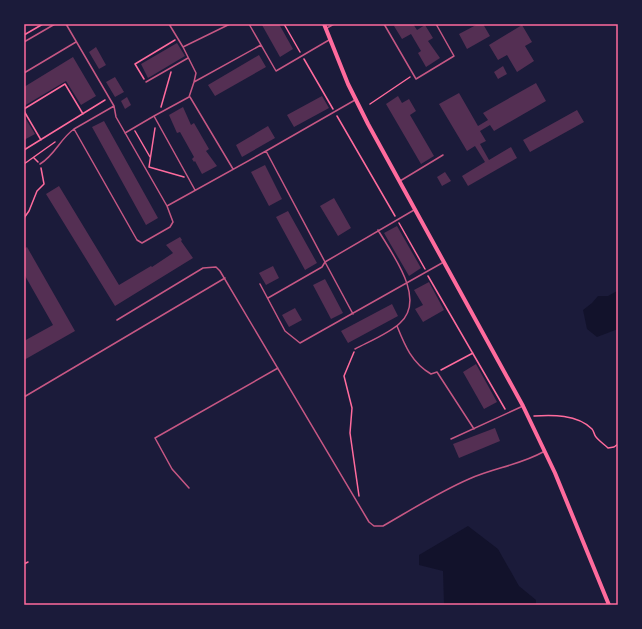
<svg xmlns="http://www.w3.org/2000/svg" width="642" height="629" font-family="'DM Sans',sans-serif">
	<rect width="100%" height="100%" fill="#1b1b3a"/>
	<!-- water -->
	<path fill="#12122b" d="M617,291L618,329L597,337L587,329L583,310L592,303L598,296H608Z
		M468,526L498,549L519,586L536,600V605H482L477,603L473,605H444L443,571L419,565V555Z"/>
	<!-- building -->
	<path fill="#542f53" d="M264,24H279L293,49L280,57L262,25Z
		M397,24H413L417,30L425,25L433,38L428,41L440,58L426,67L418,53L421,51L411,34L402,39L394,26Z
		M478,24H483L490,36L467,49L459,34Z
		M522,25L532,42L525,46L534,61L517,72L507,55L498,60L489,45Z
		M177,43L185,56L148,78L141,64Z
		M96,47L106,65L99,69L89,52Z
		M259,55L266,67L215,96L208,85Z
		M73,57L96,96L81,105L66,81L24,106V87Z
		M503,66L507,74L498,79L494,72Z
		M115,77L124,92L115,97L106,82Z
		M536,83L546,101L494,131L490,125L480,131L486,141L480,144L489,160L511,147L517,158L468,186L462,176L485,162L475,146L467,151L439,104L459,93L478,126L488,120L483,113Z
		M322,96L329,108L294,127L287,115Z
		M398,96L402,103L409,99L416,111L410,115L434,156L421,164L386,104Z
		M127,97L131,105L125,109L121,101Z
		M183,107L191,125L194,123L209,149L206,151L217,166L202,174L195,161L194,162L192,159L194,157L180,132L177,133L169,115Z
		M577,110L584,122L530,152L523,140Z
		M24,116L35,134L24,140Z
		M104,121L158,218L146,225L92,127Z
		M268,126L275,138L242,157L236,145Z
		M265,165L282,199L269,206L251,172Z
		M445,172L451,181L442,186L437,177Z
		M59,186L119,285L151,266L152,267L173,253L166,245L180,237L182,240L181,241L193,258L115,306L46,194Z
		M334,198L351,228L338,236L320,206Z
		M288,211L317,263L305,270L276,217Z
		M397,226L421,268L409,276L384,233Z
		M27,247L75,331L24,360V341L53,325L24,274V249Z
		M273,266L279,278L266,285L259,273Z
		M325,279L343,313L331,319L313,285Z
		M429,282L444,310L423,322L415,309L423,305L414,290Z
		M392,304L398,316L348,343L341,331Z
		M295,308L302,320L289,327L282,315Z
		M476,364L497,402L484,409L463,372Z
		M495,428L500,441L459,458L453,444Z"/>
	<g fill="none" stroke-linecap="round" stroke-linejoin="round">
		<!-- path -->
		<path stroke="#ff6b9d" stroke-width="1.5" d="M284,24L300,52
			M24,35L43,24
			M304,59L333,109
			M144,79L135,64L175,40
			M370,104L410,77
			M161,107L171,72
			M24,109L65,84L83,114
			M24,111L41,140
			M337,116L395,216
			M155,128L149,167L184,177
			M135,131L150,157
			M24,150L105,100
			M34,158L38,162
			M24,164L55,142
			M24,218L29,211L37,191L44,184L41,168
			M399,223L425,269
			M428,276L505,409
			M354,352L344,376L352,408L350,433L359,496
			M441,370L473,353
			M534,416C552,415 577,414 592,429C594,431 594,435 596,437C599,441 604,444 608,448L614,447L618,444
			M24,564L28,562"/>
		<!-- service -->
		<path stroke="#c65784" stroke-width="1.5" d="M66,24L114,106L116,117L167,206
			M169,24L183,47L230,24
			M249,24L276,71L329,40
			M384,24L416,79L454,56L436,24
			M327,28L334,24
			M24,42L55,24
			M183,47L196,73L194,82
			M24,73L76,42
			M146,82L188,58
			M190,97L233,169
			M114,106L74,129L137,240L142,243L170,227L173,222L167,206L266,151
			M154,116L189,97L194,82L261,45
			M125,133L154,116L195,190
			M40,164C55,155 60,139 74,129
			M400,181L443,155
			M260,284L285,331L300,343L442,263
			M268,298L322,267L325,262L266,151L355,100
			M353,314L325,262L414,210
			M117,320L203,268L216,267L220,271L369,522L374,526H383C411,510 439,492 469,479C493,468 520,465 543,452
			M397,326C405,346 412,363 431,374L437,372L474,429
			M355,349C368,342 390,333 400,323C427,299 392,254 378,230
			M24,397L225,278
			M451,439L523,406
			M189,488L172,469L155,438L278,368"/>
		<!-- secondary -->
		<path stroke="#ff6b9d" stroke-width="4" d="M324,24L348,84L368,124L523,406L555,473L609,605"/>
	</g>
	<!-- border -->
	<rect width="642" height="629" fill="none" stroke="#1b1b3a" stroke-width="50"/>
	<rect x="25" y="25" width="592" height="579" fill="none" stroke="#ff6b9d" stroke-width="1.5"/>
</svg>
